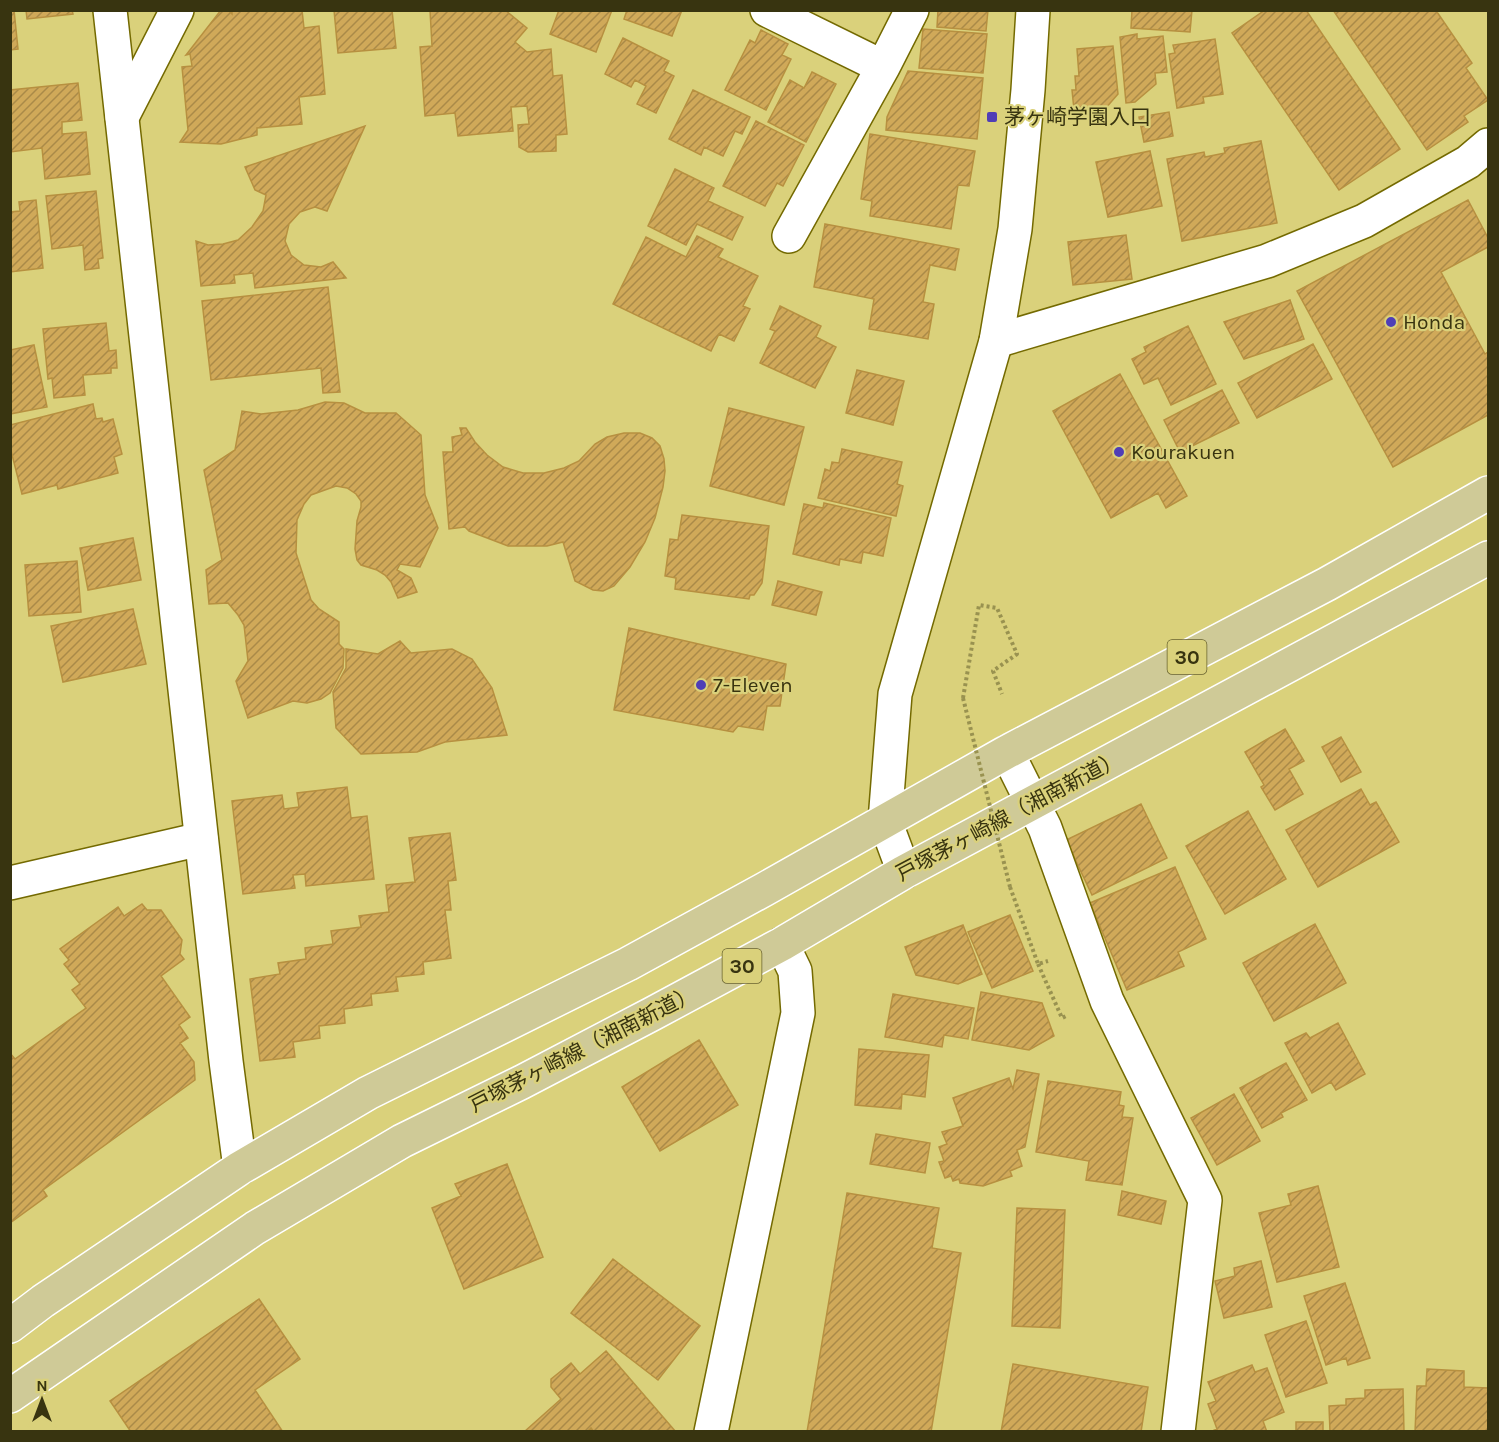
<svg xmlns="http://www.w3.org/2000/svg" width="1499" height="1442" font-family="Karla,'Noto Sans JP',sans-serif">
	<defs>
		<pattern id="building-hatch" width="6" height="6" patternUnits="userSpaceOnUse" patternTransform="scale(1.5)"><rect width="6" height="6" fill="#d0a959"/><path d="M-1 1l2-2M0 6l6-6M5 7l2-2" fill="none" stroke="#aa8a48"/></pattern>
	</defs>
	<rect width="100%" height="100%" fill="#dad17b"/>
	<!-- building -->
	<path fill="url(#building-hatch)" stroke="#b79040" stroke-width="1.5" d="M10,10H14L18,49L10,50Z
		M26,10H72L73,14L27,19Z
		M221,10H228L232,14V10H302L304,28L319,26L325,94L299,97L302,124L257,128V135L221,144L180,142L188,130L182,67L192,66L190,54L186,55Z
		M334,10H392L396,48L338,53Z
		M430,10H505L527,28L515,42L527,52L551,49L553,76L562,75L567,134L556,135V151L528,152L519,147L518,125L529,124L527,106L511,107L513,131L458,136L455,113L425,116L420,47L432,46Z
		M559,10H612L596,52L550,34Z
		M627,10H682L672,36L624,19Z
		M938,10H988L986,31L937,27Z
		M1132,10H1192L1190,32L1131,28Z
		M1265,10H1306L1400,149L1339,190L1232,33Z
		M1333,10H1439L1437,12L1472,63L1466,68L1488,100L1464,116L1468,122L1427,150Z
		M923,29L987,34L983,73L919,68Z
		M761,30L788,44L782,55L791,59L766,110L725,90L750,40L755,43Z
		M1137,34V39L1163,36L1167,72L1155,73L1156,84L1135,102L1126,103L1120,37Z
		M623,38L669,61L664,71L674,76L656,113L637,104L646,86L635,80L631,87L605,74Z
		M1215,39L1223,94L1203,97L1204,103L1177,108L1169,54L1175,53L1173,45Z
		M1113,46L1118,94L1098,117L1075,120L1072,90H1076L1075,76H1079L1077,49Z
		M908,71L983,78L977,139L886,130L887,117Z
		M812,72L836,84L806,142L768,122L790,80L804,88Z
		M78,83L82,120L62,122V134L86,132L90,174L45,179L42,148L10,152V90Z
		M693,90L750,117L742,134L735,131L723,156L704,147L701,155L669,139Z
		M1169,112L1173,136L1144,142L1139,117Z
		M756,121L804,145L783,186L777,183L765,206L723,186Z
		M365,126L327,211L315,207L300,212L289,224L285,241L291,255L304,265L321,267L333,262L346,278L255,288L253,273L234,275L235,283L201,286L196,241L208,245L223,244L238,240L252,227L263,211L266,195L255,190L245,167Z
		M870,134L975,151L969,186L958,185L951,229L870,216L872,201L861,199Z
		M1261,141L1277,223L1182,241L1167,159L1204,152L1205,157L1225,153L1224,148Z
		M1150,151L1162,206L1108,217L1096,162Z
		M675,169L714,188L708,201L743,217L732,240L697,224L686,245L648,226Z
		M96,191L103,258L98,259L99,268L85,270L83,245L52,249L46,196Z
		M36,200L43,268L10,272V212L20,211L19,202Z
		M1468,200L1488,238V247L1441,272L1485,354L1488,352V415L1393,467L1297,291Z
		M825,224L959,249L955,270L930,265L923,302L934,304L928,339L869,329L874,299L814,287Z
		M1126,235L1132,279L1073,285L1068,242Z
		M697,236L723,249L718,257L758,276L743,306L750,309L734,341L719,334L711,351L613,304L646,237L686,257Z
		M328,287L340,392L323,393L321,368L211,380L202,301Z
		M1290,300L1304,339L1244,359L1224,322Z
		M780,306L821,326L816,337L836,347L815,388L760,363L775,331L770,329Z
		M106,323L109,351L116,350L117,368H111V373L83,375L85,395L54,398L52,378L48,379L43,329Z
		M1188,326L1216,384L1171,405L1158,378L1144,384L1132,359L1146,352L1144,347Z
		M1313,344L1332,379L1257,418L1238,383Z
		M34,345L47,407L10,414V350Z
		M857,370L904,381L893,425L846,413Z
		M1120,374L1187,496L1166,508L1158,493L1111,518L1053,411Z
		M1222,390L1239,423L1180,452L1164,420Z
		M325,402L344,403L365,413H396L421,435L425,495L438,528L420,567L400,564L397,570L411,578L417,592L398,598L391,582L385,575L377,570L361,565L357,560L355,549L357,521L361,507V501L356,494L347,488L336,486L311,495L304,504L297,520L296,553L311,600L319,609L339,622V644L344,649L343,668L330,693L321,699L307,703L293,701L248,718L236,681L248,661L244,625L238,615L228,603L209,604L206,570L222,560L204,470L235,450L242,411L261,414L298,410Z
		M93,404L96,419L102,418L103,422L113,419L122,454L114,457L118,473L58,489L57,485L22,494L10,447V425Z
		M729,408L804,427L784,505L710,486Z
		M460,428H466L475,442L487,455L503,467L523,473H544L564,468L579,461L595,444L607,437L624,433H640L652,438L660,446L664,459L665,471L663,487L655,518L645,542L630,567L614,586L603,591L593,590L575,581L563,542L547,546H508L469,531L465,527L449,529L443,452H453L452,437L462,435Z
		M842,449L902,462L897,484L903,486L896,516L818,498L825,469L830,471L832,462L839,463Z
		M824,503L891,518L883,556L863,552L861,563L840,559L839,565L793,554L804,504L823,508Z
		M682,515L769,526L762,583L754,595H750L749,599L675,589L676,578L665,576L670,539L678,540Z
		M133,538L141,580L88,590L80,548Z
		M77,561L81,612L29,616L25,565Z
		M778,581L822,592L816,615L772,605Z
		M133,609L146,664L63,682L51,626Z
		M629,628L786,664L780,706H767L763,730L738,726L733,732L614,710Z
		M400,641L411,653L452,649L472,659L492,688L507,735L445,742L417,752L361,754L336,728L333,692L346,668V649L378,654Z
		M1285,729L1304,761L1289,769L1303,794L1275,810L1261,787L1264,785L1245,752Z
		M1341,737L1361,772L1341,782L1322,747Z
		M347,787L351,818L367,816L374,879L306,886L305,874L293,875L295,888L243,894L232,801L282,795L284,809L299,807L297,793Z
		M1361,789L1370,805L1376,802L1399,842L1318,887L1286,830Z
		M1141,804L1167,858L1092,895L1066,840Z
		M1248,811L1286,879L1225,914L1186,846Z
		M450,833L456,880L448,881L451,910H445L451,958L423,962L424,974L396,977L398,991L371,994L372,1005L344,1009L345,1023L319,1026L320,1038L293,1042L295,1057L260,1061L250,979L280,974L278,963L306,959L305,948L333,944L331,931L361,927L359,916L389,912L386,885L415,882L409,838Z
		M1175,867L1206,939L1178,952L1184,966L1127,990L1090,903Z
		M142,904L147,910H161L182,940L180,954L184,959L161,976L190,1017L179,1025L188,1038L180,1043L194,1062L195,1080L43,1190L47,1196L10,1223V1053L15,1059L86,1008L72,990L80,984L64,964L69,960L60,949L118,907L124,916Z
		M1010,915L1033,971L992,988L968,932Z
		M1315,924L1346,983L1274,1021L1243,963Z
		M963,925L982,974L958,984L916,975L905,947Z
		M981,992L1042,1003L1054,1036L1029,1050L972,1040Z
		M893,994L974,1008L968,1039L944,1035L942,1047L885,1037Z
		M1338,1023L1365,1074L1336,1090L1331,1082L1312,1093L1285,1043L1306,1033L1310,1038Z
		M699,1040L738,1105L660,1151L622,1087Z
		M859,1049L929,1055L925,1097L902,1094L901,1109L855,1105Z
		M1286,1063L1307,1100L1281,1113L1283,1117L1262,1128L1240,1088Z
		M1017,1070L1039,1074L1025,1147L1017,1150L1022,1166L1010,1171L1012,1176L983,1186L960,1183L959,1179L953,1181L951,1176L945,1178L939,1162L944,1161L939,1147L947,1144L942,1132L963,1126L953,1098L1009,1078L1013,1089Z
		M1048,1081L1121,1092L1119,1105L1124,1106L1122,1117L1133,1118L1122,1185L1086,1180L1089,1161L1036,1152Z
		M1234,1094L1260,1141L1217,1165L1191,1118Z
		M876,1134L930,1143L925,1173L870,1164Z
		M507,1164L543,1257L464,1289L432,1208L461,1196L455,1184Z
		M1318,1186L1339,1267L1277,1282L1259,1213L1291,1205L1288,1194Z
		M1122,1191L1166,1201L1161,1224L1118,1215Z
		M847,1193L939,1208L932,1248L961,1253L931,1432H807Z
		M1017,1208L1065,1210L1060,1328L1012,1326Z
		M613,1259L700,1326L658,1380L571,1313Z
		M1261,1261L1272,1307L1224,1318L1215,1281L1235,1276L1234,1268Z
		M1345,1283L1370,1358L1348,1365L1346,1358L1326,1365L1304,1296Z
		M259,1299L300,1359L255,1390L283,1432H131L110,1401Z
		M1306,1321L1327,1383L1286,1397L1265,1335Z
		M606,1351L676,1432H594L591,1428L587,1432H524L561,1399L551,1387V1379L571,1363L580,1374Z
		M1013,1364L1148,1387L1141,1432H1001Z
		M1252,1365L1255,1372L1267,1368L1284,1412L1263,1421L1267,1432H1210L1217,1429L1208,1404L1216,1401L1208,1382Z
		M1427,1369L1464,1371V1387L1488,1388V1432H1415L1417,1386H1426Z
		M1403,1389L1404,1432H1330L1329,1406L1346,1405V1399L1365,1398V1390Z
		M1296,1422H1323V1432H1296Z"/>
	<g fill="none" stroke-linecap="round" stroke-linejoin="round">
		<defs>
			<path id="minor" d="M767,10L883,67
				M122,117L177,10
				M789,236L883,67L912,10
				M996,341L1267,261L1364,221L1468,162L1488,145
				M1007,752L1045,828L1107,1001L1205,1200L1178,1432
				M10,883L201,839
				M711,1432L798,1013L795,971L782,944"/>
			<path id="tertiary" d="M110,10L226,1061L240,1168
				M904,872L885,821L895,694L996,341L1015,229L1028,90L1033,10"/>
			<path id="primary" d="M10,1326L43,1301L240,1168L368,1093L628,964L765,889L1007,752L1327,584L1488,493
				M10,1396L255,1228L402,1141L522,1082L652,1014L782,944L904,872L1488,558"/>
		</defs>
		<!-- minor casing -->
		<use href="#minor" stroke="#746a01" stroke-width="36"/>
		<!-- tertiary casing -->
		<use href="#tertiary" stroke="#746a01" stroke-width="36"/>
		<!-- primary casing -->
		<use href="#primary" stroke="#fff" stroke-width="36"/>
		<!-- path -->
		<path stroke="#999250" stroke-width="4" stroke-dasharray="3 3" stroke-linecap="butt" d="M963,698L979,605L997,608L1017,654L993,671L1002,694
			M1010,887L1038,964L1048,961
			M1038,964L1062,1018L1068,1015"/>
		<!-- minor -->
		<use href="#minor" stroke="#fff" stroke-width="33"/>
		<!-- tertiary -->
		<use href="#tertiary" stroke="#fff" stroke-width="33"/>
		<!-- primary -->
		<use href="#primary" stroke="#cfca97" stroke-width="33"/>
		<!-- path-bridge -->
		<path stroke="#999250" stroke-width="4" stroke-dasharray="3 3" stroke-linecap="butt" d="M963,698L1010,887"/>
	</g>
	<!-- markers -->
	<g fill="#4f3eb6" stroke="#dad17b" stroke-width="2">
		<rect x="986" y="111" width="12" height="12" rx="3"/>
		<circle cx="1391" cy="322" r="6"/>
		<circle cx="1119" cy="452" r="6"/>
		<circle cx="701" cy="685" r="6"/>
	</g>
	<g text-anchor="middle" stroke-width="4.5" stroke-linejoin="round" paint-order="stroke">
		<!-- shield labels -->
		<g fill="#dad17b" stroke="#696330" stroke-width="1.5">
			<rect x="1167.5" y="640" width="39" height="34" rx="4.5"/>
			<rect x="722.5" y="949" width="39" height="34" rx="4.5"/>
		</g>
		<g font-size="20" font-weight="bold" fill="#383410">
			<text x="1187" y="664">30</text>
			<text x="742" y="973">30</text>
		</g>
		<!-- poi labels -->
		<g font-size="21" fill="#383410" stroke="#dad17b" text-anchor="start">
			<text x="1004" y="124">茅ヶ崎学園入口</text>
			<text x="1403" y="329">Honda</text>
			<text x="1131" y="459">Kourakuen</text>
			<text x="713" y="692">7-Eleven</text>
		</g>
		<!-- street labels -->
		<g font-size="21" fill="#383410" stroke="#dad17b">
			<text transform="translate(1009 816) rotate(-28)" y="7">戸塚茅ヶ崎線（湘南新道）</text>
			<text transform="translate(583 1049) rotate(-27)" y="7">戸塚茅ヶ崎線（湘南新道）</text>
		</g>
	</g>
	<!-- border -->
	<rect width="1499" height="1442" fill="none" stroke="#383410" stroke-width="24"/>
	<!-- north arrow -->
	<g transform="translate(42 1400)" stroke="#dad17b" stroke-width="4.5" paint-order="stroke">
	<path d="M0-4.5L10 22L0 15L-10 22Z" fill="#383410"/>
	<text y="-9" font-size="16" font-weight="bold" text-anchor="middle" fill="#383410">N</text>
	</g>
</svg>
